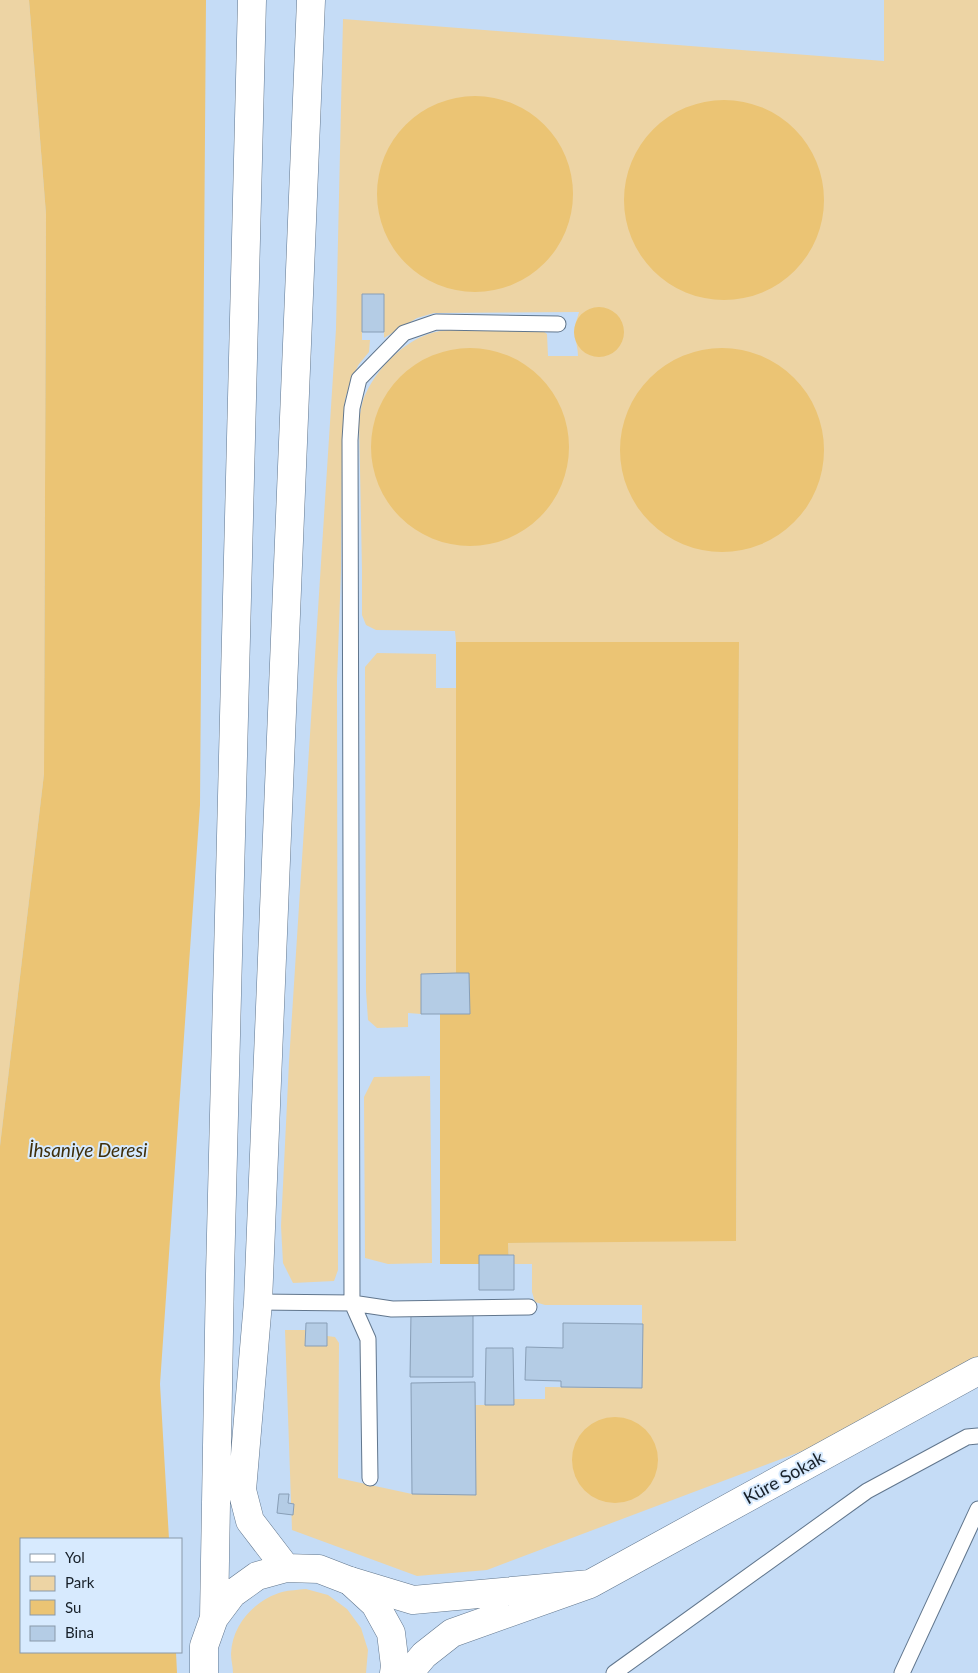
<svg xmlns="http://www.w3.org/2000/svg" width="978" height="1673" font-family="Lato,sans-serif">
	<rect width="100%" height="100%" fill="#d7eafe"/>
	<!-- built -->
	<path fill="#c5dcf6" d="M0,0H884V61L978,1372V1673H91L90,1652H181V1539H78L0,1313Z"/>
	<!-- green -->
	<path fill="#edd4a4" d="M0,0H29L46,214L44,774L0,1146Z
		M884,0H978V1362L866,1427L487,1570L417,1576L292,1530L285,1330H306L305,1346H327V1336L335,1337L339,1343L338,1478L412,1494H476L475,1405H513L514,1399H545V1387L642,1388V1305H545L535,1302L532,1292V1264H509L508,1243L736,1240L739,642H456L455,631L376,630L366,625L362,615V570L359,419C361,410 362,400 366,393C379,365 409,336 440,331C472,326 507,329 540,329L547,334L548,356H578C578,349 576,343 575,336C573,328 577,320 579,312L434,313L417,318L384,338V294H362V340H370L369,352L359,364L351,379L345,400L342,446L341,570L337,681L338,1270L334,1281L293,1283L283,1263L281,1226L289,1062L336,329L343,19L884,61Z
		M377,653L436,654V688H456V973L421,974V1014L408,1013V1027L377,1028L368,1020L366,991L365,667Z
		M430,1076L432,1263L388,1264L365,1258L364,1097L374,1077Z
		M306,1589L328,1595L347,1609L361,1628L368,1650L366,1673H233C233,1667 231,1660 231,1654C232,1624 255,1600 282,1592C290,1590 298,1590 306,1589Z"/>
	<!-- water -->
	<path fill="#ebc474" d="M29,0H206L200,805L160,1384L169,1539H21V1652H176L177,1673H0V1146L44,774L46,214Z
		M377 194a98 98 0 1 1 196 0a98 98 0 1 1-196 0Z
		M624 200a100 100 0 1 1 200 0a100 100 0 1 1-200 0Z
		M574 332a25 25 0 1 1 50 0a25 25 0 1 1-50 0Z
		M620 450a102 102 0 1 1 204 0a102 102 0 1 1-204 0Z
		M371 447a99 99 0 1 1 198 0a99 99 0 1 1-198 0Z
		M456,642H739L736,1241L508,1243L509,1264H440V1014L470,1013L469,973H456Z
		M572 1460a43 43 0 1 1 86 0a43 43 0 1 1-86 0Z"/>
	<!-- building -->
	<path fill="#b4cce5" stroke="#889eb6" d="M362,294H384V332H362Z
		M456,973H469L470,1014H421V974Z
		M479,1255H514V1290H479Z
		M411,1313H473V1377H410Z
		M306,1323H327V1346H305Z
		M563,1323L643,1324L642,1388L561,1387V1381L525,1380L526,1347L563,1348Z
		M486,1348H513L514,1405H485Z
		M475,1382L476,1495L412,1494L411,1383Z
		M279,1494H289L288,1503L294,1504L293,1515L277,1513Z"/>
	<g fill="none" stroke-linecap="round" stroke-linejoin="round">
		<defs>
			<path id="service" d="M258,1302L352,1303L392,1309L529,1307
				M370,1478L368,1339L352,1303L350,440L352,408L359,379L404,333L436,322L558,324
				M614,1673L867,1491L967,1437L978,1436
				M902,1673L978,1509"/>
			<path id="tertiary" d="M350,1581L413,1600L590,1584L452,1633L424,1655L409,1673
				M590,1584L978,1371"/>
			<path id="secondary" d="M286,1568L250,1521L242,1490L258,1302L311,0
				M214,1618L220,1274L252,0
				M204,1673V1646L214,1618L232,1594L257,1576L286,1568L319,1569L350,1581L375,1604L391,1633L395,1666L394,1673"/>
		</defs>
		<!-- service casing -->
		<use href="#service" stroke="#61768d" stroke-width="17"/>
		<!-- tertiary casing -->
		<use href="#tertiary" stroke="#61768d" stroke-width="29"/>
		<!-- secondary casing -->
		<use href="#secondary" stroke="#61768d" stroke-width="29"/>
		<!-- service -->
		<use href="#service" stroke="#fff" stroke-width="15"/>
		<!-- tertiary -->
		<use href="#tertiary" stroke="#fff" stroke-width="28"/>
		<!-- secondary -->
		<use href="#secondary" stroke="#fff" stroke-width="28"/>
	</g>
	<g text-anchor="middle" stroke-width="4" stroke-linejoin="round" paint-order="stroke">
		<!-- street labels -->
		<g font-size="18" fill="#172029" stroke="#d7eafe">
			<text transform="translate(784 1478) rotate(-29)" y="6">Küre Sokak</text>
		</g>
		<!-- water labels -->
		<g font-size="19" font-style="italic" fill="#3f2f0b" stroke="#d7eafe">
			<text x="88" y="1157">İhsaniye Deresi</text>
		</g>
	</g>
	<!-- legend -->
	<rect x="20" y="1538" width="162" height="115" fill="#d7eafe" stroke="#8a99a9"/>
	<rect x="30" y="1554" width="25" height="8" fill="#ffffff" stroke="#8a99a9"/>
	<text x="65" y="1563" font-size="15" fill="#172029">Yol</text>
	<rect x="30" y="1576" width="25" height="15" fill="#edd4a4" stroke="#8a99a9"/>
	<text x="65" y="1588" font-size="15" fill="#172029">Park</text>
	<rect x="30" y="1600" width="25" height="15" fill="#ebc474" stroke="#8a99a9"/>
	<text x="65" y="1613" font-size="15" fill="#172029">Su</text>
	<rect x="30" y="1626" width="25" height="15" fill="#b4cce5" stroke="#8a99a9"/>
	<text x="65" y="1638" font-size="15" fill="#172029">Bina</text>
</svg>
